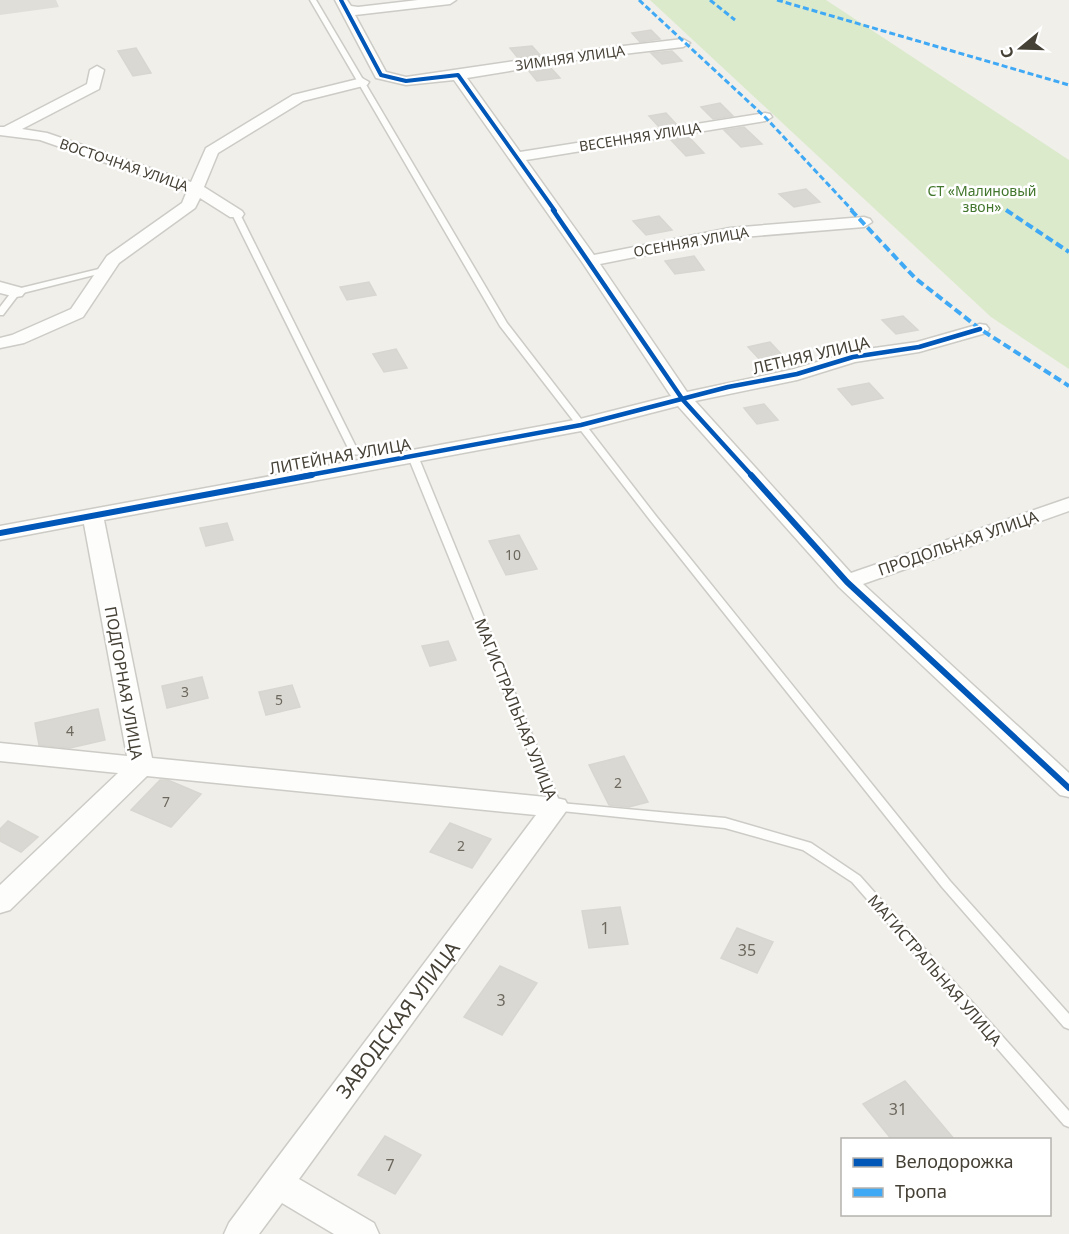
<svg xmlns="http://www.w3.org/2000/svg" width="1069" height="1234" font-family="'Noto Sans',sans-serif">
	<rect width="100%" height="100%" fill="#f0efea"/>
	<!-- industrial -->
	<path fill="#e0ded8" d="M0,0H56L59,7L0,15Z"/>
	<!-- green -->
	<path fill="#dbeacb" d="M650,0H826L1069,160V369L991,317Z"/>
	<!-- building -->
	<path fill="#dad8d2" stroke="#d8d6d0" stroke-width="1.5" d="M651,30L660,39L640,42L632,33Z
		M532,46L540,55L518,58L510,48Z
		M136,48L151,73L133,76L118,51Z
		M672,51L682,61L662,64L651,53Z
		M550,67L560,78L537,81L528,70Z
		M720,103L733,116L713,119L701,107Z
		M666,113L677,125L660,128L649,116Z
		M744,127L762,144L741,147L724,130Z
		M688,136L704,153L686,156L670,139Z
		M806,189L820,202L794,207L779,194Z
		M659,216L672,230L646,235L633,221Z
		M694,256L704,270L675,274L665,261Z
		M369,282L376,295L347,300L340,287Z
		M903,316L918,330L896,334L882,320Z
		M770,342L784,357L762,362L748,347Z
		M396,349L407,368L384,372L373,354Z
		M869,383L883,398L852,405L838,389Z
		M764,404L778,420L757,424L744,408Z
		M227,523L233,540L206,546L200,528Z
		M519,535L537,569L506,575L489,541Z
		M448,641L456,660L430,666L422,646Z
		M202,677L208,698L167,708L162,686Z
		M292,685L300,707L266,715L259,692Z
		M98,709L105,740L70,748L39,745L35,723Z
		M624,756L648,802L629,807L609,805L589,765Z
		M160,780H168L201,794L171,827L131,810Z
		M8,821L38,837L21,852L0,841V829Z
		M450,823L491,839L472,868L430,852Z
		M620,907L628,944L589,948L582,911Z
		M737,928L773,942L757,973L721,958Z
		M500,966L537,983L502,1035L464,1017Z
		M905,1081L955,1140H892L863,1104Z
		M385,1136L421,1155L395,1194L358,1175Z"/>
	<g fill="none" stroke-linecap="round" stroke-linejoin="round">
		<defs>
			<path id="lane" d="M310,0H316L507,323L656,516L950,881L1069,1014V1029L1064,1027L942,887L650,520L500,326Z
				M233,212L240,214L357,449L413,453L418,456L560,803L725,818L811,843L860,876L1069,1111V1127L1064,1125L852,882L803,850L725,828L552,810L409,459L351,454L232,214Z
				M107,267L111,269L110,271L19,294L3,315H0V307L13,290Z"/>
			<path id="street" d="M335,0H347L351,6L358,7L418,0H456L450,4L355,15L386,72L406,77L589,50L683,39L690,43L683,47L589,58L467,78L520,152L765,113L770,114L772,117L765,121L526,160L594,255L730,228L864,217L870,219L872,222L864,227L730,238L600,264L687,392L794,369L853,351L917,342L980,324L986,325L989,329L986,333L919,352L855,362L797,380L695,401L851,573L1069,498V511L863,584L1069,773V797L1060,795L839,587L678,406L581,431L104,520L152,758L556,798L565,800L569,807L299,1179L374,1223L379,1234H334L282,1203L259,1234H224L229,1223L266,1173L536,815L147,776L10,910L0,913V885L118,773L0,761V743L127,756L84,524L0,540V526L580,419L671,396L582,262L454,80L406,85L376,78Z
				M97,66L104,70L99,89L22,129L47,133L191,182L206,148L293,95L362,78L369,82L367,85L303,101L218,153L204,187L242,211L244,214L242,217H230L200,198L195,208L119,263L83,317L24,343L0,348V338L12,335L71,309L107,256L182,203L187,191L40,140L0,135V127H4L87,84L90,70Z
				M0,282L22,288L25,292L22,296L16,297L0,293Z"/>
		</defs>
		<!-- lane casing -->
		<use href="#lane" stroke="#cccbc6" stroke-width="3"/>
		<!-- street casing -->
		<use href="#street" stroke="#cccbc6" stroke-width="3"/>
		<!-- lane -->
		<use href="#lane" fill="#fdfdfc" fill-rule="evenodd"/>
		<!-- street -->
		<use href="#street" fill="#fdfdfc" fill-rule="evenodd"/>
		<!-- quiet-far1 -->
		<path stroke="#3fa9f5" stroke-width="3" stroke-dasharray="6 3" stroke-linecap="butt" d="M639,0L765,117L853,211
			M710,0L735,20
			M777,0L1069,85"/>
		<!-- quiet -->
		<path stroke="#3fa9f5" stroke-width="4" stroke-dasharray="8 4" stroke-linecap="butt" d="M851,210L915,278L980,329L1069,386
			M1006,210L1069,252"/>
		<defs>
			<path id="cycleway-far2" d="M341,0L381,75L406,81L458,75L555,211"/>
			<path id="cycleway-far1" d="M553,210L683,400L752,476
				M304,476L581,425L728,387L797,374L853,357L919,347L980,329"/>
			<path id="cycleway" d="M751,475L847,582L1069,788
				M0,533L312,475"/>
		</defs>
		<!-- cycleway-far2 casing -->
		<use href="#cycleway-far2" stroke="#fff" stroke-width="6"/>
		<!-- cycleway-far1 casing -->
		<use href="#cycleway-far1" stroke="#fff" stroke-width="8"/>
		<!-- cycleway casing -->
		<use href="#cycleway" stroke="#fff" stroke-width="10"/>
		<!-- cycleway-far2 -->
		<use href="#cycleway-far2" stroke="#0057b8" stroke-width="4"/>
		<!-- cycleway-far1 -->
		<use href="#cycleway-far1" stroke="#0057b8" stroke-width="4.5"/>
		<!-- cycleway -->
		<use href="#cycleway" stroke="#0057b8" stroke-width="6"/>
	</g>
	<g text-anchor="middle" stroke-width="5" stroke-linejoin="round" paint-order="stroke">
		<!-- far-street labels -->
		<g font-size="14" fill="#464136" stroke="#fff">
			<text transform="translate(570 58) rotate(-8)" y="5">ЗИМНЯЯ УЛИЦА</text>
			<text transform="translate(640 137) rotate(-9)" y="5">ВЕСЕННЯЯ УЛИЦА</text>
			<text transform="translate(124 165) rotate(19)" y="5">ВОСТОЧНАЯ УЛИЦА</text>
			<text transform="translate(691 242) rotate(-10)" y="5">ОСЕННЯЯ УЛИЦА</text>
		</g>
		<!-- far-park labels -->
		<g font-size="14" fill="#42762c" stroke="#fff">
			<text x="982" y="196">СТ «Малиновый<tspan x="982" dy="16">звон»</tspan></text>
		</g>
		<!-- number labels -->
		<g font-size="14" fill="#6c685e">
			<text x="513" y="560">10</text>
			<text x="185" y="697">3</text>
			<text x="279" y="705">5</text>
			<text x="70" y="736">4</text>
			<text x="618" y="788">2</text>
			<text x="166" y="807">7</text>
			<text x="461" y="851">2</text>
		</g>
		<!-- street labels -->
		<g font-size="16" fill="#464136" stroke="#fff">
			<text transform="translate(811 355) rotate(-13)" y="6">ЛЕТНЯЯ УЛИЦА</text>
			<text transform="translate(340 456) rotate(-10)" y="6">ЛИТЕЙНАЯ УЛИЦА</text>
			<text transform="translate(958 543) rotate(-19)" y="6">ПРОДОЛЬНАЯ УЛИЦА</text>
			<text transform="translate(124 683) rotate(80)" y="6">ПОДГОРНАЯ УЛИЦА</text>
			<text transform="translate(516 709) rotate(68)" y="6">МАГИСТРАЛЬНАЯ УЛИЦА</text>
			<text transform="translate(935 970) rotate(49)" y="6">МАГИСТРАЛЬНАЯ УЛИЦА</text>
		</g>
		<!-- near-number labels -->
		<g font-size="16" fill="#6c685e">
			<text x="605" y="934">1</text>
			<text x="747" y="956">35</text>
			<text x="501" y="1006">3</text>
			<text x="898" y="1115">31</text>
			<text x="390" y="1171">7</text>
		</g>
		<!-- near-street labels -->
		<g font-size="20" fill="#464136" stroke="#fff">
			<text transform="translate(398 1020) rotate(-53)" y="7">ЗАВОДСКАЯ УЛИЦА</text>
		</g>
	</g>
	<!-- legend -->
	<rect x="841" y="1138" width="210" height="78" fill="#ffffff" stroke="#b5b3af" stroke-width="1.5"/>
	<rect x="853" y="1158" width="30" height="9" fill="#0057b8" stroke="#b5b3af" stroke-width="1.5"/>
	<text x="895" y="1168" font-size="18" fill="#464136">Велодорожка</text>
	<rect x="853" y="1188" width="30" height="9" fill="#3fa9f5" stroke="#b5b3af" stroke-width="1.5"/>
	<text x="895" y="1198" font-size="18" fill="#464136">Тропа</text>
	<!-- north arrow -->
	<g transform="translate(1021 48) rotate(251)" stroke="#ffffff" stroke-width="4.5" paint-order="stroke">
	<path d="M0-4.5L10 22L0 15L-10 22Z" fill="#464136"/>
	<text y="-9" font-size="16" font-weight="bold" text-anchor="middle" fill="#464136">С</text>
	</g>
</svg>
